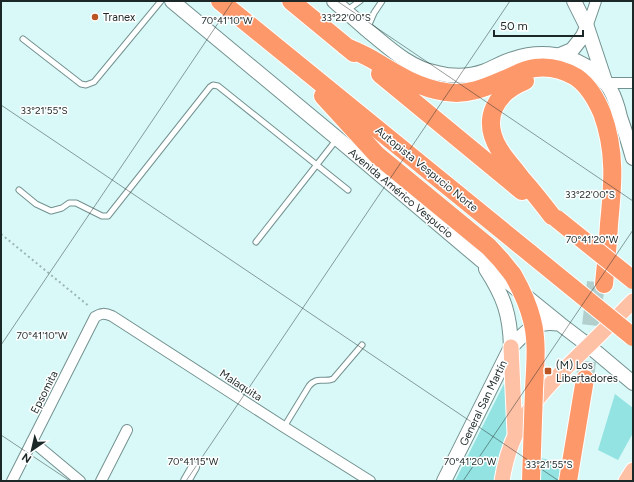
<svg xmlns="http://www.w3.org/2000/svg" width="634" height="482" font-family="Figtree,sans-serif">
	<rect width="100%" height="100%" fill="#d8f9f7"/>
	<!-- green -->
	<path fill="#92e3e1" d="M506,380L509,433L496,470L494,481H455Z
		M615,394L633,408V433L618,460L598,450Z
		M537,457C553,461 563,461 559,481H534Z"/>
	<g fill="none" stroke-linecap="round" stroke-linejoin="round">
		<!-- highway-tunnel -->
		<path stroke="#b2cfce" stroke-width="18" stroke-dasharray="18 9" stroke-linecap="butt" d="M585,379L596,282"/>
		<defs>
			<path id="lane" d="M346,11L360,1
				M367,29L374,13L382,1
				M23,39L81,84L86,85L94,82L161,1
				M19,190L36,204L51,211L62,208L69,203H76L102,216H108L210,87L213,85L218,86L348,190
				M256,242L337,139
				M284,427L309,386C317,376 323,383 333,379L362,345"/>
			<path id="street" d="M587,27L596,1
				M606,83H633
				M32,441L80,481
				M12,481L95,317C101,313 105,313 112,316L284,427L370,481
				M101,481L127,430
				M186,481L194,467"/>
			<path id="secondary" d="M172,1L338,139L481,260L560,324L589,346L633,383
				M334,1C344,10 355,19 366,29C387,46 409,68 437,73C453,77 469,77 485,71C495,67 503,62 513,59C542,49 572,54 596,73C601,78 606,83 610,89C615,98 618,108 620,117C625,131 629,144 633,158
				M574,1L587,27L605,81
				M560,55L572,50L583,36L587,27
				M486,269C504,297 510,314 511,347
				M444,481L511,347C527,331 535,319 560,324"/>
			<path id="primary" d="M511,347L515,434
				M502,481C511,420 543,390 585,349C602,333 617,317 633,301
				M626,481L633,470"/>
			<path id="highway" d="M220,1L531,254
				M291,1L354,53
				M345,46C355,51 365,55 375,61C398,75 419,88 446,92C469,96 489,86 510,77C518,73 526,69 535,68C549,66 564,70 576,77C589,86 596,99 602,113C616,151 613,184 609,224C608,244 606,264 604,284
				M380,74L522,191
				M525,81C495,93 481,119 499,149C505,159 514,168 521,178C532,190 542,203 552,216
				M323,96L377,155L489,247L501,260L513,275
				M568,481L585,379"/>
		</defs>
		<!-- lane casing -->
		<use href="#lane" stroke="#739190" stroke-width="7"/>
		<!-- street casing -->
		<use href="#street" stroke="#739190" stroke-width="12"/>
		<!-- secondary casing -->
		<use href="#secondary" stroke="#739190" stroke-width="16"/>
		<!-- primary casing -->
		<use href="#primary" stroke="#fff" stroke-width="17"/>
		<!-- highway casing -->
		<use href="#highway" stroke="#fff" stroke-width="20"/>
		<!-- path -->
		<path stroke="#9bb5b4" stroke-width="2" stroke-dasharray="2 3" stroke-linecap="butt" d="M1,234L90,307"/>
		<!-- lane -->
		<use href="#lane" stroke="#fff" stroke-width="5"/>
		<!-- street -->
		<use href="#street" stroke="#fff" stroke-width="10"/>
		<!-- secondary -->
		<use href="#secondary" stroke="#fff" stroke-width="14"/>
		<!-- primary -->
		<use href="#primary" stroke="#fec1a6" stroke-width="15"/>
		<!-- highway -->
		<use href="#highway" stroke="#fd986b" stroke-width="18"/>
		<defs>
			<path id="highway-bridge" d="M557,219L633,280
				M531,254L633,337
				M513,275C521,289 528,304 532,320C538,342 535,367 534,390C533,420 532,451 531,481"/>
		</defs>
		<!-- highway-bridge casing -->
		<use href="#highway-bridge" stroke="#fff" stroke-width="20" stroke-linecap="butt"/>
		<!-- highway-bridge -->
		<use href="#highway-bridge" stroke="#fd986b" stroke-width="18"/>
	</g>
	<!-- ticks -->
	<path fill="none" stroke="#1c2828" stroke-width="1" stroke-opacity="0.45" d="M337,1L633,201M1,105L559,481M1,345L233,1M1,435L70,481M186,481L510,1M463,481L633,230"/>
	<!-- markers -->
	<g fill="#b95522" stroke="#fff" stroke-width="1.5">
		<circle cx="95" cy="17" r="4"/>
		<rect x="544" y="367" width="8" height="8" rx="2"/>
	</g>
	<g text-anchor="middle" stroke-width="3" stroke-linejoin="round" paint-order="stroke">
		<!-- poi labels -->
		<g font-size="11" fill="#1c2828" stroke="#fff" text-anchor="start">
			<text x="103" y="21">Tranex</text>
			<text x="556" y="369">(M) Los<tspan x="556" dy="13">Libertadores</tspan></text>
		</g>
		<!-- street labels -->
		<g font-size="11" fill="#1c2828" stroke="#fff">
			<text transform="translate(427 169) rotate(39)" y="4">Autopista Vespucio Norte</text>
			<text transform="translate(401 193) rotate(40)" y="4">Avenida Américo Vespucio</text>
			<text transform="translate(241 385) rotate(33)" y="4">Malaquita</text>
			<text transform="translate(44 392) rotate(-63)" y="4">Epsomita</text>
			<text transform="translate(483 403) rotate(-64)" y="4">General San Martín</text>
		</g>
	</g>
	<g font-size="10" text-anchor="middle" fill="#1c2828" stroke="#fff" stroke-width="3" stroke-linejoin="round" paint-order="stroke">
		<text x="346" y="21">33°22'00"S</text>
		<text x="227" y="24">70°41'10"W</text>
		<text x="44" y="114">33°21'55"S</text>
		<text x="590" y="198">33°22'00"S</text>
		<text x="592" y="243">70°41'20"W</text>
		<text x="42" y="339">70°41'10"W</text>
		<text x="193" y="465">70°41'15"W</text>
		<text x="470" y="465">70°41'20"W</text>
		<text x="549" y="468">33°21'55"S</text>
	</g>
	<!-- border -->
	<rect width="634" height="482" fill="none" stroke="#1c2828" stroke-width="4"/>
	<!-- north arrow -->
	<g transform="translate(32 450) rotate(214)" stroke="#ffffff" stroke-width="3" paint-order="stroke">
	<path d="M0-3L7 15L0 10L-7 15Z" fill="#1c2828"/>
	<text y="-6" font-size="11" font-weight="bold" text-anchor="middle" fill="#1c2828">N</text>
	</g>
	<!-- scale -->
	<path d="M494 30v6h89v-6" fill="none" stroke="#1c2828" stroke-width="2"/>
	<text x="500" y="30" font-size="12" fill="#1c2828" stroke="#ffffff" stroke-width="3" paint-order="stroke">50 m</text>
</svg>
